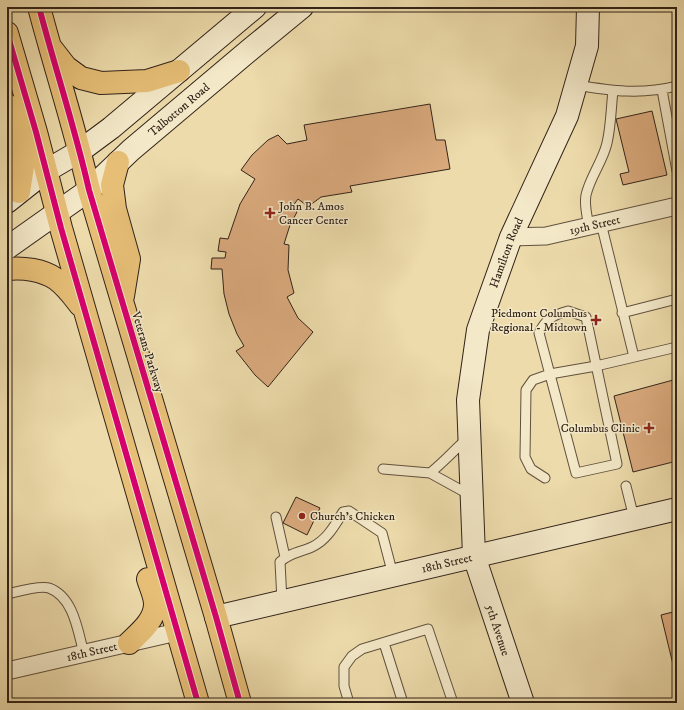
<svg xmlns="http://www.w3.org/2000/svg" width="684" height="710" font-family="'IM FELL DW Pica',serif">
	<rect width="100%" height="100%" fill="#eddbab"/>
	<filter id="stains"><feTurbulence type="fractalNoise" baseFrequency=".005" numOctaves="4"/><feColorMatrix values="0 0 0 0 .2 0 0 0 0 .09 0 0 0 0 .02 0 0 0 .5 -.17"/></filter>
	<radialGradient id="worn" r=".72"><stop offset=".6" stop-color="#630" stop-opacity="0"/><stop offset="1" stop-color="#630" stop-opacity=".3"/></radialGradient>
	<!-- building -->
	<path fill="#daaa7d" stroke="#322319" d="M430,104L436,140H445L450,169L350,186L352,192L321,197L313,203L309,207L298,199L292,207L297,212L290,225L284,244L289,245L288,270L294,293L287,297L298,318L313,332L268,387L255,375L236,351L244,346L237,334L229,314L224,294L222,269H211L212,258H225L226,252L218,251L220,238L228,239L240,204L255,179L241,170L252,155L268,140L278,135L287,144L307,140L304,125Z
		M652,111L667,175L623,185L620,174L629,172L616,119Z
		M677,379V461L633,472L614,396Z
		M296,497L320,508L307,535L283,523Z
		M677,611V681L661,615Z"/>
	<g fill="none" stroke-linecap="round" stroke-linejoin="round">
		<defs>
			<path id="lane" d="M576,85C612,91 641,95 677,86
				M662,90L677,171
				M601,223L634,357
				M589,226C587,216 584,205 586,195C590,177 603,161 607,143C611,126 611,108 613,91
				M568,311L586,317L617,464L576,473L539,333C546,319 553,315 568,311Z
				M622,313L677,299
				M383,469L430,473L470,495
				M430,473C443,463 454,450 467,439
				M545,478L531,469L525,457L526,390L533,380L550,374L596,366L677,347
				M626,486L634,518
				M276,517L285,557
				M7,594C16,592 40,585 49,588C74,597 78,632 84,654
				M282,601L280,562C289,553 301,552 312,547C327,540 335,525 343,512L349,511L382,533L393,575
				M384,643L403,703
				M349,703L344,686V667L352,656L362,649L428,629L453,703"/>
			<g id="street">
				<path id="s1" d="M511,237L546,236L677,206"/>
				<path id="s2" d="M7,671L177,632"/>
			</g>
			<g id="secondary">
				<path d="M7,202L46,171L80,151L111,128L255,7"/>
				<path id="s3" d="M7,248L89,190L131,150L252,48L302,7"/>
				<path id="s4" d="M216,617L677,509"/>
				<path id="s5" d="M523,703L474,556L468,400L478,330L485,310L511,237L567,116L587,46L588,7"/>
			</g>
			<path id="primary" d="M39,7C55,68 75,128 89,190L216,617L240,703
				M7,33L36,132L61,228L198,703
				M52,49L66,67L81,78L101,83L147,81L179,71
				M7,105L23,166L19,192
				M118,162L112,185L115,209L129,259L123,296
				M7,269C23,267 43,270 56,279C66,286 73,296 80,305
				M129,643C139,633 155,621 155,604C155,596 150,586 148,579"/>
		</defs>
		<!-- lane casing -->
		<use href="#lane" stroke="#61513e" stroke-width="11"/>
		<!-- street casing -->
		<use href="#street" stroke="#61513e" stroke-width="19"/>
		<!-- secondary casing -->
		<use href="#secondary" stroke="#322319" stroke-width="24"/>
		<!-- primary casing -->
		<use href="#primary" stroke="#322319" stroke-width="24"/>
		<!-- lane -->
		<use href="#lane" stroke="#f3e8c8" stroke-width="9"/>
		<!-- street -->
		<use href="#street" stroke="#f3e8c8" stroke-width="17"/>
		<!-- secondary -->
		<use href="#secondary" stroke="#f3e8c8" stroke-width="22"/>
		<!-- primary -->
		<use href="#primary" stroke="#e6be76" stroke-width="22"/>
		<defs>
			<path id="cycleway" d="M39,7C55,68 75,128 89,190L216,617L240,703
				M7,33L36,132L61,228L198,703"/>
		</defs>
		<!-- cycleway casing -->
		<use href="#cycleway" stroke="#f3e8c8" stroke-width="8"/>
		<!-- cycleway -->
		<use href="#cycleway" stroke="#d6006c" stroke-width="6"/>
	</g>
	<!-- markers -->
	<g fill="#8f2418" stroke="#f3e8c8" stroke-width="1.5">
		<path d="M268 207h4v4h4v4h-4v4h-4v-4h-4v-4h4z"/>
		<path d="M594 314h4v4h4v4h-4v4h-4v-4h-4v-4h4z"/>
		<path d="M647 422h4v4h4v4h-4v4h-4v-4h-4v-4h4z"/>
		<circle cx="302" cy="516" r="4"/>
	</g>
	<g text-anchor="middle" stroke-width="3" stroke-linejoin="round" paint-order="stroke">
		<!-- street labels -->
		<g font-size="12" fill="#322319" stroke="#f3e8c8">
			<text dy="4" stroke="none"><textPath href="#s3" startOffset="221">Talbotton Road</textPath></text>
			<text dy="4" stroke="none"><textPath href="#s1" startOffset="85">19th Street</textPath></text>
			<text dy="4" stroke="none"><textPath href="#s5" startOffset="464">Hamilton Road</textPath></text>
			<text transform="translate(148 352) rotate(73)" y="4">Veterans Parkway</text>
			<text dy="4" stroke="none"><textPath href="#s4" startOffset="237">18th Street</textPath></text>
			<text transform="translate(498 630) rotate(72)" y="4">5th Avenue</text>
			<text dy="4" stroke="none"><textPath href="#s2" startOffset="87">18th Street</textPath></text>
		</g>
		<!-- poi labels -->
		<g font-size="12" fill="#322319" stroke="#f3e8c8" text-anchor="start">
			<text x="279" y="210">John B. Amos<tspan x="279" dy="14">Cancer Center</tspan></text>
			<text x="587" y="317" text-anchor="end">Piedmont Columbus<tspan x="587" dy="14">Regional - Midtown</tspan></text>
			<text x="640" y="432" text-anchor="end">Columbus Clinic</text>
			<text x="310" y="520">Church's Chicken</text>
		</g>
	</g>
	<!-- margin -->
	<rect width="684" height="710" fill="none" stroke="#eddbab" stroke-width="24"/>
	<rect x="8" y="8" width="668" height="694" fill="none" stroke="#322319" stroke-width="2"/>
	<rect x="12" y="12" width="660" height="686" fill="none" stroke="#322319"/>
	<rect width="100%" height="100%" filter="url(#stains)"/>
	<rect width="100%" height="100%" fill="url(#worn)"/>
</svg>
